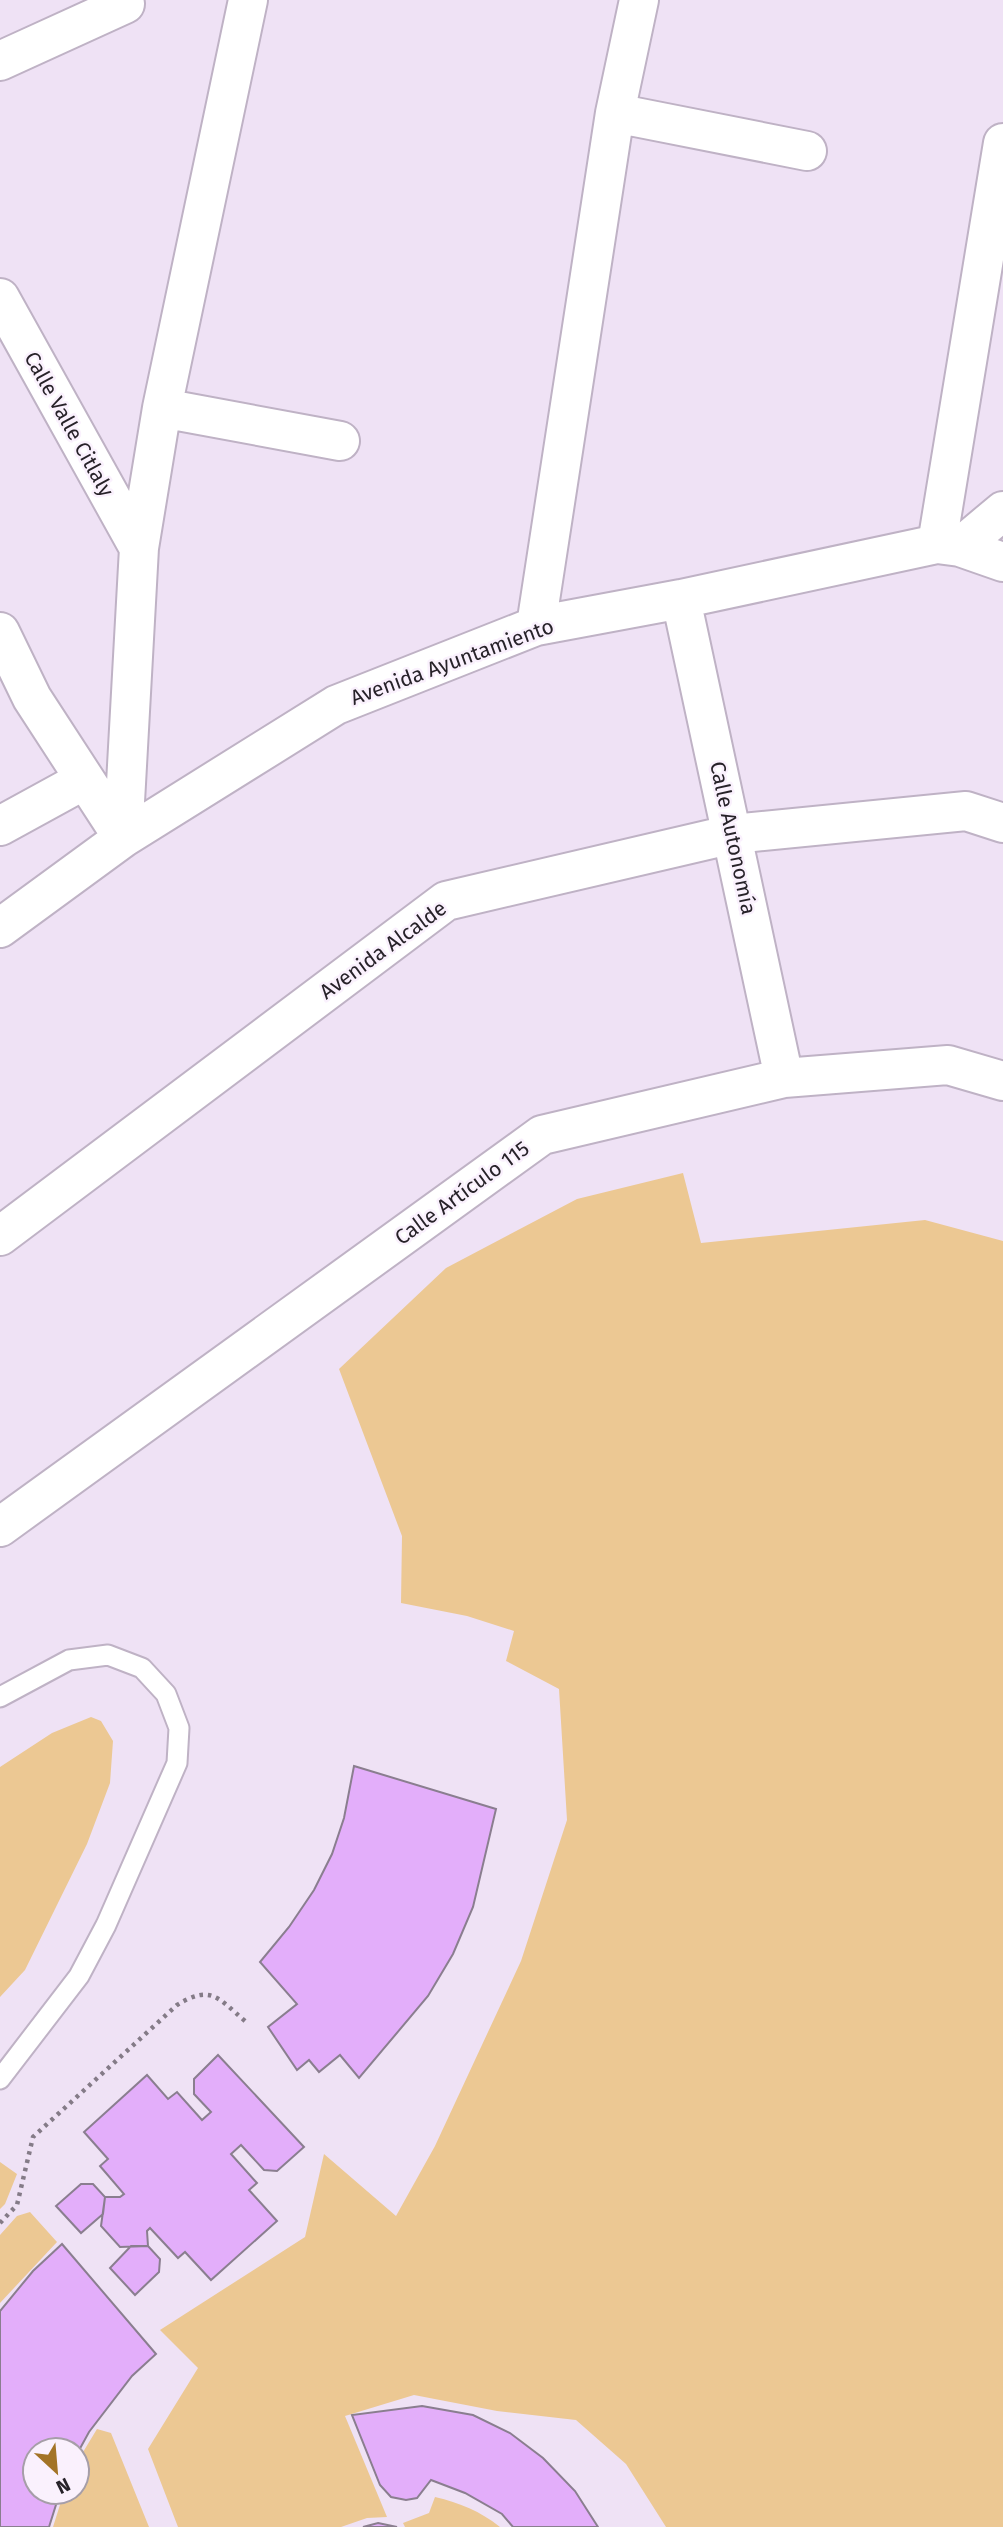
<svg xmlns="http://www.w3.org/2000/svg" width="1003" height="2527" font-family="'Fira Sans',sans-serif">
	<rect width="100%" height="100%" fill="#efe2f5"/>
	<!-- green -->
	<path fill="#ecc893" d="M683,1173L701,1243L925,1220L1003,1241V2527H666L626,2464L576,2420L497,2411L414,2395L345,2416L387,2517L367,2518L341,2527H178L148,2449L198,2368L160,2330L305,2237L324,2154L396,2216L435,2146L521,1961L567,1820L559,1689L506,1661L514,1631L467,1616L401,1603L402,1536L339,1369L446,1268L577,1199Z
		M91,1717L101,1721L113,1741L110,1783L87,1844L25,1970L0,1997V1767L52,1733Z
		M0,2162L17,2174L5,2204L0,2209Z
		M30,2212L57,2242L0,2303V2235L17,2216Z
		M97,2429L111,2433L149,2527H53L64,2492H77V2462Z
		M435,2497C460,2503 480,2511 500,2527H405L403,2523L429,2513Z"/>
	<!-- building -->
	<path fill="#e3aefa" stroke="#8a7e8f" stroke-width="2" d="M354,1766L496,1809L473,1907L453,1954L428,1996L359,2078L340,2055L319,2072L309,2060L297,2070L268,2027L297,2004L260,1962L289,1927L314,1890L332,1854L344,1818Z
		M218,2055L304,2147L277,2171L264,2170L241,2145L231,2154L257,2183L249,2190L277,2221L211,2280L185,2252L178,2258L150,2228L147,2231L148,2246L120,2247L101,2226L105,2197H120L124,2194L100,2166L108,2159L84,2132L147,2075L168,2099L177,2092L202,2120L211,2112L194,2094V2079Z
		M81,2184H93L105,2197L103,2214L81,2233L56,2206Z
		M62,2244L156,2354L132,2376L89,2432L77,2454V2450H35V2492H60L49,2527H0V2311L33,2271Z
		M131,2246H148L160,2259L159,2272L135,2295L110,2268Z
		M422,2406L473,2415L510,2433L543,2458L575,2491L598,2527H513L502,2514L465,2493L431,2480L417,2498L406,2500L391,2497L380,2485L352,2415Z
		M378,2523L397,2527H363Z"/>
	<g fill="none" stroke-linecap="round" stroke-linejoin="round">
		<defs>
			<path id="lane" d="M0,1697L69,1660L108,1655L142,1668L166,1694L179,1728L177,1763L106,1925L79,1976L0,2079"/>
			<path id="street" d="M0,61L125,4
				M615,113L807,151
				M0,298L139,548
				M162,408L340,441
				M937,544L1003,143
				M960,547L1003,511
				M681,599L784,1078
				M536,626L615,113L639,0
				M0,632L32,698L123,838
				M0,826L84,780
				M123,838L139,548L162,408L248,0
				M0,928L123,838L336,705L536,626L681,599L937,544L960,547L1003,562
				M0,1236L446,901L733,834L966,811L1003,823
				M0,1527L542,1135L784,1078L948,1065L1003,1081"/>
		</defs>
		<!-- lane casing -->
		<use href="#lane" stroke="#bfb2c5" stroke-width="23"/>
		<!-- street casing -->
		<use href="#street" stroke="#bfb2c5" stroke-width="42"/>
		<!-- path -->
		<path stroke="#847b87" stroke-width="4.5" stroke-dasharray="3.5 5" stroke-linecap="butt" d="M0,2223L17,2205L33,2137L177,2005C211,1984 218,1998 245,2021"/>
		<!-- lane -->
		<use href="#lane" stroke="#fff" stroke-width="19"/>
		<!-- street -->
		<use href="#street" stroke="#fff" stroke-width="38"/>
	</g>
	<g text-anchor="middle" stroke-width="5" stroke-linejoin="round" paint-order="stroke">
		<!-- street labels -->
		<g font-size="21" fill="#272229" stroke="#faf1fd">
			<text transform="translate(69 424) rotate(61)" y="7">Calle Valle Citlaly</text>
			<text transform="translate(452 662) rotate(-20)" y="7">Avenida Ayuntamiento</text>
			<text transform="translate(733 838) rotate(78)" y="7">Calle Autonomía</text>
			<text transform="translate(383 950) rotate(-36)" y="7">Avenida Alcalde</text>
			<text transform="translate(462 1193) rotate(-36)" y="7">Calle Artículo 115</text>
		</g>
	</g>
	<!-- north arrow -->
	<g transform="translate(56 2471) rotate(154)"><circle r="33" fill="#faf1fd" stroke="#a69ea8" stroke-width="2"/>
	<path d="M0-5L12 26L0 18L-12 26Z" fill="#a37427"/>
	<text y="-10" font-size="19" font-weight="bold" text-anchor="middle" fill="#272229">N</text>
	</g>
</svg>
